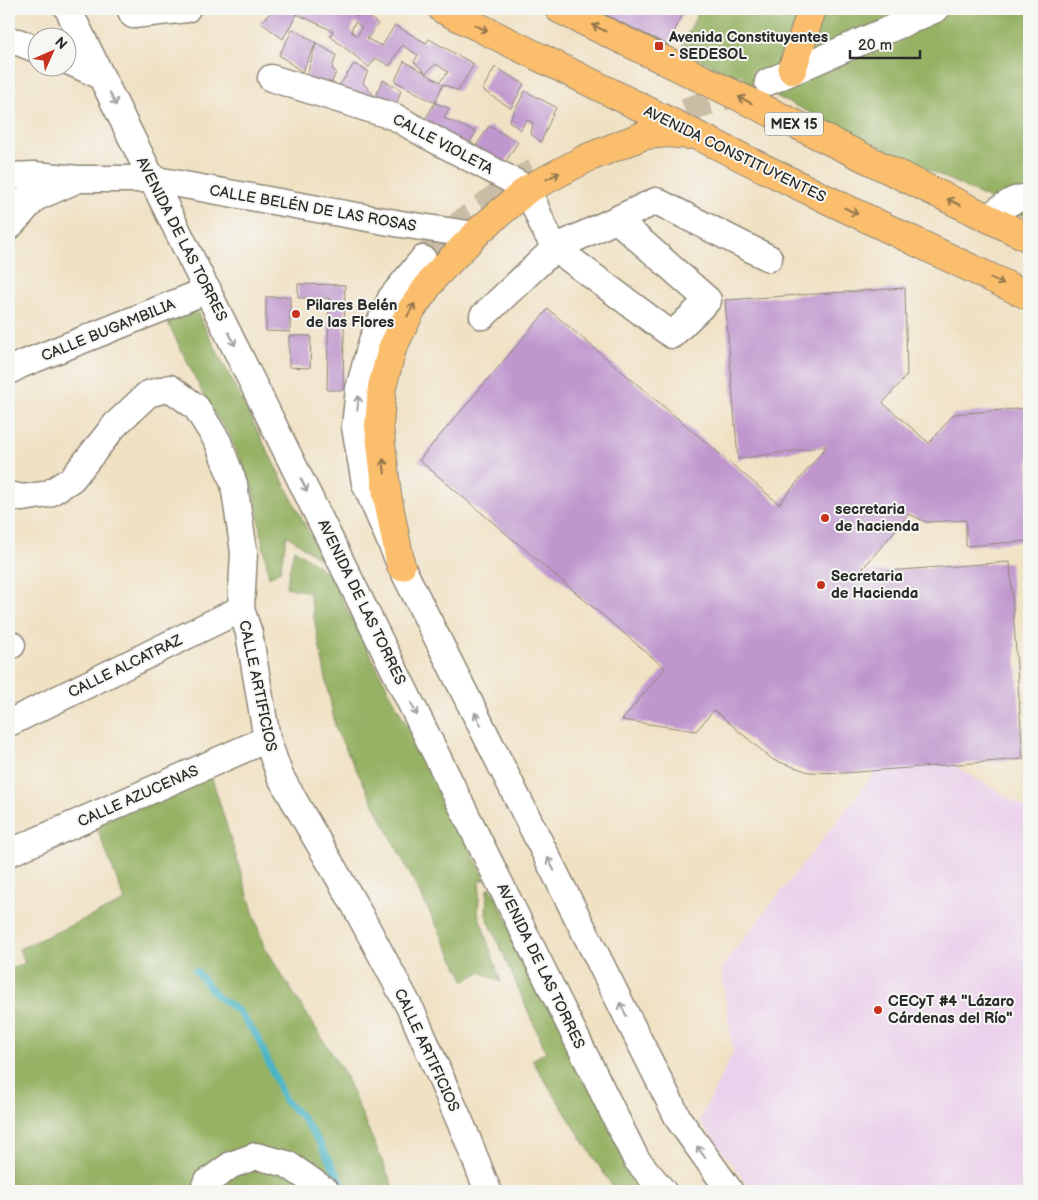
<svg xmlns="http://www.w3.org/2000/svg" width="1038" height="1200" font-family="'Balsamiq Sans',sans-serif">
	<rect width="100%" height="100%" fill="#f6f6f2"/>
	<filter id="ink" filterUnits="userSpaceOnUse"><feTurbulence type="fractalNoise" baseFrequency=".02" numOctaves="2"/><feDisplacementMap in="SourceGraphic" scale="10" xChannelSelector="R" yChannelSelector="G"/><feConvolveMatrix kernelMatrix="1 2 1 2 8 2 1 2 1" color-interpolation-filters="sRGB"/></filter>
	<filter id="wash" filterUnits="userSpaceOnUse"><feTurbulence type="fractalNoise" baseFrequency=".0096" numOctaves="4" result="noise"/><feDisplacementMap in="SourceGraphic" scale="20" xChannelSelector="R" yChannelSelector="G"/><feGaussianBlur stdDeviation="1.12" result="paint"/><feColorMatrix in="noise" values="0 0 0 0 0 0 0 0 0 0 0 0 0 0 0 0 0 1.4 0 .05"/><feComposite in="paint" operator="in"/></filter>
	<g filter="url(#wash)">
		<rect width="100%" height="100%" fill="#f0e1c3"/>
		<!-- built -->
		<path fill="#ebd1eb" d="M951,764L1029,810V1191H753L699,1121L733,1052L721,968L877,770Z"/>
		<!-- forest -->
		<path fill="#96b265" stroke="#606e48" d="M700,9H1029V218L680,50Z
			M196,310L324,562L287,535L280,571L269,577L253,489L229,434L210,408L167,321Z
			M294,549L329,574L486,880H480L478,913L501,982L480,972L465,981L336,730L309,592L286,587Z
			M211,775L264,947L343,1071L395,1191H9V970L25,963L19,949L125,901L96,825Z
			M491,888L648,1191H615L532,1060L546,1052L486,915L487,889Z"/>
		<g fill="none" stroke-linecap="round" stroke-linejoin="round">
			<!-- stream -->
			<path stroke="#49b4c6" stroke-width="7" d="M196,971L217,996L238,1011L258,1038L285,1101L301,1116L319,1142L345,1188"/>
		</g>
		<g id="blocks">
			<!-- building -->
			<path fill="#bf96cd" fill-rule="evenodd" d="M275,9H293L297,14L283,39L260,22Z
				M300,9H346L358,17L361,10L378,24L367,39L382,46L395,25L426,43L429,39L474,64L458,91L443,84L435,103L449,108L444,118L476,132L465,151L421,126L435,103L395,81L404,61L440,82L448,72L436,64L426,73L414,62L418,55L402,45L390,66L376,58L369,67L330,36L333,31L297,14ZM355,22L362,27L357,36L351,31Z
				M593,9H685L668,45Z
				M293,29L336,55L332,69L336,72L327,93L306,79L316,43L302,72L279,55Z
				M354,64L368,71L363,83L380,102L337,89Z
				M495,67L524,84L511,108L482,90Z
				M383,80L401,90L396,106L376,95Z
				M525,91L556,107L541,142L531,134L533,123L527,120L520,130L509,121Z
				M489,126L518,142L501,169L469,157Z
				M298,284L345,285L343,390H327L329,298H298Z
				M905,288L907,375L883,403L929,443L954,414L1029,408V541L966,546V520L926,522L909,514L859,573L1010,562L1023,759L844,773L809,772L773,760L714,710L696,731L622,720L665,668L419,460L548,309L779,504L827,446L738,459L725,300Z
				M266,297H290V332L266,331Z
				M289,336H311L310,368L289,367Z"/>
		</g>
	</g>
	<g filter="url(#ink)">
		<use href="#blocks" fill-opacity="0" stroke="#8e8677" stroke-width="1"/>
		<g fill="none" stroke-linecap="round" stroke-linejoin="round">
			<!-- minor-tunnel -->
			<path stroke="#c9bda5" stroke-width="26" stroke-dasharray="26 13" stroke-linecap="butt" d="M648,124L768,82
				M423,259L461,223L521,178L534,172"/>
			<defs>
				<path id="minor" d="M68,9L636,1159L663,1191
					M130,9L133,15L187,9
					M9,42H18L38,50
					M68,61L101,76
					M271,78L395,117L428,136L528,189L543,226L555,248L656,201L769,258
					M768,82L936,9
					M9,176L35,175L79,179H151L401,224L475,235
					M9,205L35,198L76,180
					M987,218C999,210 1014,196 1029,198
					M9,227L35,198
					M423,259L391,298L372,341L359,389L355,427L365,483L401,566L679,1120L730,1191
					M483,316L555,248L672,335L708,300L617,220
					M9,371L20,365L208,290
					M9,495L23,498L48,494L72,479L115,425L148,394L170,388L196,407L218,442L234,484L244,552L241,609L249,633L267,739L280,776L354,904L412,1012L465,1133L488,1191
					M9,646L12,645
					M9,723L241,609
					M9,853L267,739
					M203,1191L206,1183L231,1165L256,1156L287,1164L326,1191"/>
				<path id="highway" d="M442,9L822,197L1029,296
					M559,9L1029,238
					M792,70L812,9
					M401,566L387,495L379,426L382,387L392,349L411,310L435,276L481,229L528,189L587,158L645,135L669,133L689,135"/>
			</defs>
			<!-- minor casing -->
			<use href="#minor" stroke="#8e8677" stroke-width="29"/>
			<!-- highway casing -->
			<use href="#highway" stroke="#8e8677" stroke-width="30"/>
			<!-- minor -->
			<use href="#minor" stroke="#fff" stroke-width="26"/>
			<!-- highway -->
			<use href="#highway" stroke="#fabe6d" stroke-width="28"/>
		</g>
		<!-- one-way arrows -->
		<defs><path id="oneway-shaft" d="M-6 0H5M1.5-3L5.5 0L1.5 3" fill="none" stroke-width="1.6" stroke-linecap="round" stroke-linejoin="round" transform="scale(1.25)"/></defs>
		<g stroke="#92744c">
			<use href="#oneway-shaft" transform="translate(481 28) rotate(26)"/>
			<use href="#oneway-shaft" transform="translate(599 28) rotate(-154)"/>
			<use href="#oneway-shaft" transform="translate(745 100) rotate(-154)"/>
			<use href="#oneway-shaft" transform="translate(553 176) rotate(-27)"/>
			<use href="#oneway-shaft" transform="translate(954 202) rotate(-154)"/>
			<use href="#oneway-shaft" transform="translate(851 211) rotate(26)"/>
			<use href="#oneway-shaft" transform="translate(997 281) rotate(26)"/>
			<use href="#oneway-shaft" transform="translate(411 310) rotate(-60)"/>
			<use href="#oneway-shaft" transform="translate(384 466) rotate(-96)"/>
		</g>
		<g stroke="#a0a0a0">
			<use href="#oneway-shaft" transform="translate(113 99) rotate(64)"/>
			<use href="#oneway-shaft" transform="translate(232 339) rotate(64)"/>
			<use href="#oneway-shaft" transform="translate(358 403) rotate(-84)"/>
			<use href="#oneway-shaft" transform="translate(304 485) rotate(64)"/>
			<use href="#oneway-shaft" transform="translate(414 709) rotate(64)"/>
			<use href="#oneway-shaft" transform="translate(478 719) rotate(-117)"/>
			<use href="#oneway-shaft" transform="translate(551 864) rotate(-117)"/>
			<use href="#oneway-shaft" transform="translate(623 1009) rotate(-117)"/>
			<use href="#oneway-shaft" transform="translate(701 1152) rotate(-126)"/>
		</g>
	</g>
	<!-- markers -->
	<g fill="#c8321e" stroke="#f6f6f2" stroke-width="2">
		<rect x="654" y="41" width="10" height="10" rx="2.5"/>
		<circle cx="296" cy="314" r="5"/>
		<circle cx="825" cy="518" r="5"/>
		<circle cx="821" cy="585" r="5"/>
		<circle cx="878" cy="1010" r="5"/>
	</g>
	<g text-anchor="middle" stroke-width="4" stroke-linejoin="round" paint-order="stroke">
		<!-- shield labels -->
		<rect fill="#f6f6f2" stroke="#686867" stroke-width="1" x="765" y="112.5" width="58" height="23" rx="4"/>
		<g font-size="14" font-weight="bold" fill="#2b2b2b">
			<text x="794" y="129">MEX 15</text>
		</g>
		<!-- poi labels -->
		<g font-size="15" font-weight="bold" fill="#2b2b2b" stroke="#f6f6f2" text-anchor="start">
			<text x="669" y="42">Avenida Constituyentes<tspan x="669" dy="17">- SEDESOL</tspan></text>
			<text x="306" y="310">Pilares Belén<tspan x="306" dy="17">de las Flores</tspan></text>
			<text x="835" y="514">secretaria<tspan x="835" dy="17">de hacienda</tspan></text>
			<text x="831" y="581">Secretaria<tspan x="831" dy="17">de Hacienda</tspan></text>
			<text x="888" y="1006">CECyT #4 "Lázaro<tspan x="888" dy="17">Cárdenas del Río"</tspan></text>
		</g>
		<!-- street labels -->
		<g font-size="15" fill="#2b2b2b" stroke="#f6f6f2">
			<text transform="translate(443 144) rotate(28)" y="5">CALLE VIOLETA</text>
			<text transform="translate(735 154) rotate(26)" y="5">AVENIDA CONSTITUYENTES</text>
			<text transform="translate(313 208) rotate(10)" y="5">CALLE BELÉN DE LAS ROSAS</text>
			<text transform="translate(182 239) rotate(63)" y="5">AVENIDA DE LAS TORRES</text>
			<text transform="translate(108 330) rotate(-22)" y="5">CALLE BUGAMBILIA</text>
			<text transform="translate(362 602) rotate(64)" y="5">AVENIDA DE LAS TORRES</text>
			<text transform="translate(125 666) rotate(-26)" y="5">CALLE ALCATRAZ</text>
			<text transform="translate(258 686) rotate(78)" y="5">CALLE ARTIFICIOS</text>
			<text transform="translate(138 796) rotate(-24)" y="5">CALLE AZUCENAS</text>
			<text transform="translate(541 966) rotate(64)" y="5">AVENIDA DE LAS TORRES</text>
			<text transform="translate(427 1050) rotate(65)" y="5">CALLE ARTIFICIOS</text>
		</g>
	</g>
	<!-- margin -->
	<rect width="1038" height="1200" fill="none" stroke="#f6f6f2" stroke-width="30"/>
	<!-- north arrow -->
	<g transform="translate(52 52) rotate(45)"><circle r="24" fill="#f6f6f2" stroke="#a5a5a2"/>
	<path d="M0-4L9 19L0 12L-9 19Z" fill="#c8321e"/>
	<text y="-8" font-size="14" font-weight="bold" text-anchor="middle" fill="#2b2b2b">N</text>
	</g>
	<!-- scale -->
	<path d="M850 50v8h70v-8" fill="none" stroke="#2b2b2b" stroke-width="2.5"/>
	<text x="858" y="50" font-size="15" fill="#2b2b2b" stroke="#f6f6f2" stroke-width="4" paint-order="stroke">20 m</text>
</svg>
